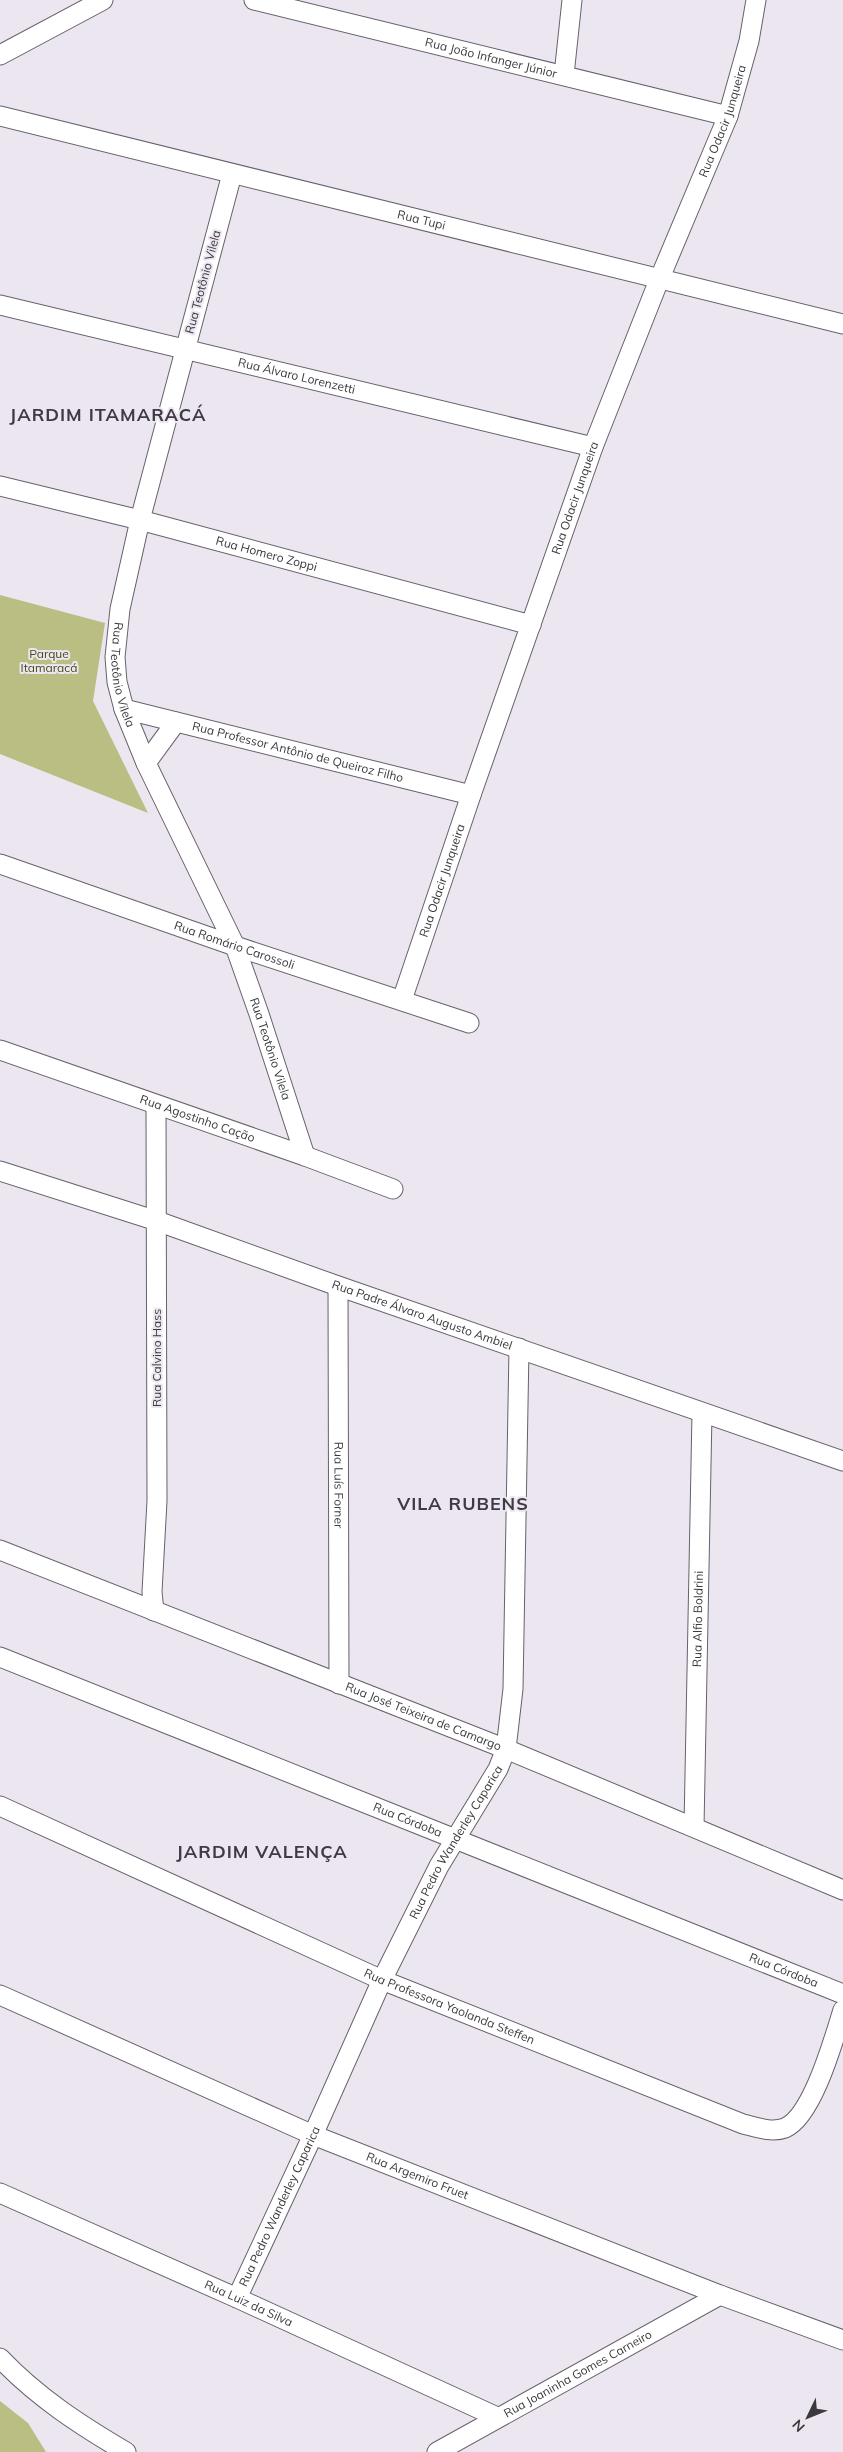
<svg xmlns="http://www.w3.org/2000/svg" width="843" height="2452" font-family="Mulish,sans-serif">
	<rect width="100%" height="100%" fill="#ece6f1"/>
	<!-- green -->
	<path fill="#babe82" d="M0,595L105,623L93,701L148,813L0,754Z
		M0,2401L28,2423L46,2452H0Z"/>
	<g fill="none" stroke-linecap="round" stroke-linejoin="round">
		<defs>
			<g id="minor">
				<path id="s1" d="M254,0L728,116"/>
				<path d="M0,55L103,0"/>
				<path d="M564,75L572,0"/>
				<path id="s2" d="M0,116L843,324"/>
				<path id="s3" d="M232,174L140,520L120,609L115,657L117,682L124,709L146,763L235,946L259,1014L305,1156"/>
				<path id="s4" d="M0,305L593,447"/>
				<path id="s5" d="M0,486L140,520L531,625"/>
				<path id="s6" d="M124,709L471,795"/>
				<path d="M146,763L176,722"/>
				<path id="s7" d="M0,864L235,946L469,1023"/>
				<path id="s8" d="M402,1000L471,795L593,447L659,280L728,116L749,41L756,0"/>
				<path id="s9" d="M0,1050L305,1156L393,1189"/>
				<path id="s10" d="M0,1171L157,1221L338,1286L843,1461"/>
				<path id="s11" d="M338,1286L339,1684"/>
				<path id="s12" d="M0,1550L506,1749L843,1890"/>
				<path d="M154,1611L152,1592L157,1501L156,1105"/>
				<path id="s13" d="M0,1657L843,1994"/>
				<path id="s14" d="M0,1806L382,1980L743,2124C756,2127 771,2133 785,2128C813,2116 834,2038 843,2010"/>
				<path id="s15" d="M694,1827L702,1413"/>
				<path id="s16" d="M0,1995L313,2135L720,2295L843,2340"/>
				<path id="s17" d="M0,2193L237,2298L497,2417"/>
				<path id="s18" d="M237,2298L313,2135L382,1980L439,1866L498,1769L506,1749L513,1689L519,1348"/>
				<path d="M0,2358C37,2397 80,2425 126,2452"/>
				<path id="s19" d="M437,2452L720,2295"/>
			</g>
		</defs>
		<!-- minor casing -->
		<use href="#minor" stroke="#67616b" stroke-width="21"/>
		<!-- minor -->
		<use href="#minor" stroke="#fff" stroke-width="19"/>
	</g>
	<g text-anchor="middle" stroke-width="4" stroke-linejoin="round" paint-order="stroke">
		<!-- street labels -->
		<g font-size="12" fill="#3b393d" stroke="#ece6f1">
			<text dy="4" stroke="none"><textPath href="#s1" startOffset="244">Rua João Infanger Júnior</textPath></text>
			<text dy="4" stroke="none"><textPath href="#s8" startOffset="936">Rua Odacir Junqueira</textPath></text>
			<text dy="4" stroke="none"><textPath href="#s2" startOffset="434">Rua Tupi</textPath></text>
			<text transform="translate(203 282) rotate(-75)" y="4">Rua Teotônio Vilela</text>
			<text dy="4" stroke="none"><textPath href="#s4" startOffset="305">Rua Álvaro Lorenzetti</textPath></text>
			<text dy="4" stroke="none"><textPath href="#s8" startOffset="531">Rua Odacir Junqueira</textPath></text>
			<text dy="4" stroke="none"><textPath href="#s5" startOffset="275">Rua Homero Zoppi</textPath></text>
			<text dy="4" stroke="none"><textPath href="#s3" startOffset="516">Rua Teotônio Vilela</textPath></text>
			<text dy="4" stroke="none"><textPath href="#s6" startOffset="179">Rua Professor Antônio de Queiroz Filho</textPath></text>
			<text dy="4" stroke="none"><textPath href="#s8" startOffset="126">Rua Odacir Junqueira</textPath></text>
			<text dy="4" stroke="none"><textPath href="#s7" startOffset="248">Rua Romário Carossoli</textPath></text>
			<text dy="4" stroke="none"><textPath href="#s3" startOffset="921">Rua Teotônio Vilela</textPath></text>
			<text dy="4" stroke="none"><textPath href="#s9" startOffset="209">Rua Agostinho Cação</textPath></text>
			<text dy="4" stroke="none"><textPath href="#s10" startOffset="446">Rua Padre Álvaro Augusto Ambiel</textPath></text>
			<text transform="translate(157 1358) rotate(-90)" y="4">Rua Calvino Hass</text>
			<text dy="4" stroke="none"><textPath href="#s11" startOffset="199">Rua Luís Forner</textPath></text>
			<text dy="4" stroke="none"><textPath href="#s15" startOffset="208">Rua Alfio Boldrini</textPath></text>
			<text dy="4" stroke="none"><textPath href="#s12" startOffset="455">Rua José Teixeira de Camargo</textPath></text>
			<text dy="4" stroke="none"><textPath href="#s13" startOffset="439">Rua Córdoba</textPath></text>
			<text dy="4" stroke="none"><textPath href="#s18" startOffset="506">Rua Pedro Wanderley Caparica</textPath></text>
			<text dy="4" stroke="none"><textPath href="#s13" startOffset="844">Rua Córdoba</textPath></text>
			<text dy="4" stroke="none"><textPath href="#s14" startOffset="492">Rua Professora Yaolanda Steffen</textPath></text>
			<text dy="4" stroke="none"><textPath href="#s16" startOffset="455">Rua Argemiro Fruet</textPath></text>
			<text dy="4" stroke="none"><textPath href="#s18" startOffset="101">Rua Pedro Wanderley Caparica</textPath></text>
			<text dy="4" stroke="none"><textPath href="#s17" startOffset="272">Rua Luiz da Silva</textPath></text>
			<text dy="4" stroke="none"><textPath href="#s19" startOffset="161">Rua Joaninha Gomes Carneiro</textPath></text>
		</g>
		<!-- park labels -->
		<g font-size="12" fill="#474918" stroke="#ece6f1">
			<text x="49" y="658">Parque<tspan x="49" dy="14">Itamaracá</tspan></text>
		</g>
		<!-- district labels -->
		<g font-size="18" font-weight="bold" letter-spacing="1" fill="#3f3a43" stroke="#ece6f1">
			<text x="108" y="421">JARDIM ITAMARACÁ</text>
			<text x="463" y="1510">VILA RUBENS</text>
			<text x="262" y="1858">JARDIM VALENÇA</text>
		</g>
	</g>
	<!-- north arrow -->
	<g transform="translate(808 2417) rotate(227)" stroke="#ece6f1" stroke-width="4" paint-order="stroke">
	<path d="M0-4L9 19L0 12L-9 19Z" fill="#3b393d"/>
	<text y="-8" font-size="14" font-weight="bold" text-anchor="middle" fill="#3b393d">N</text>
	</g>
</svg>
